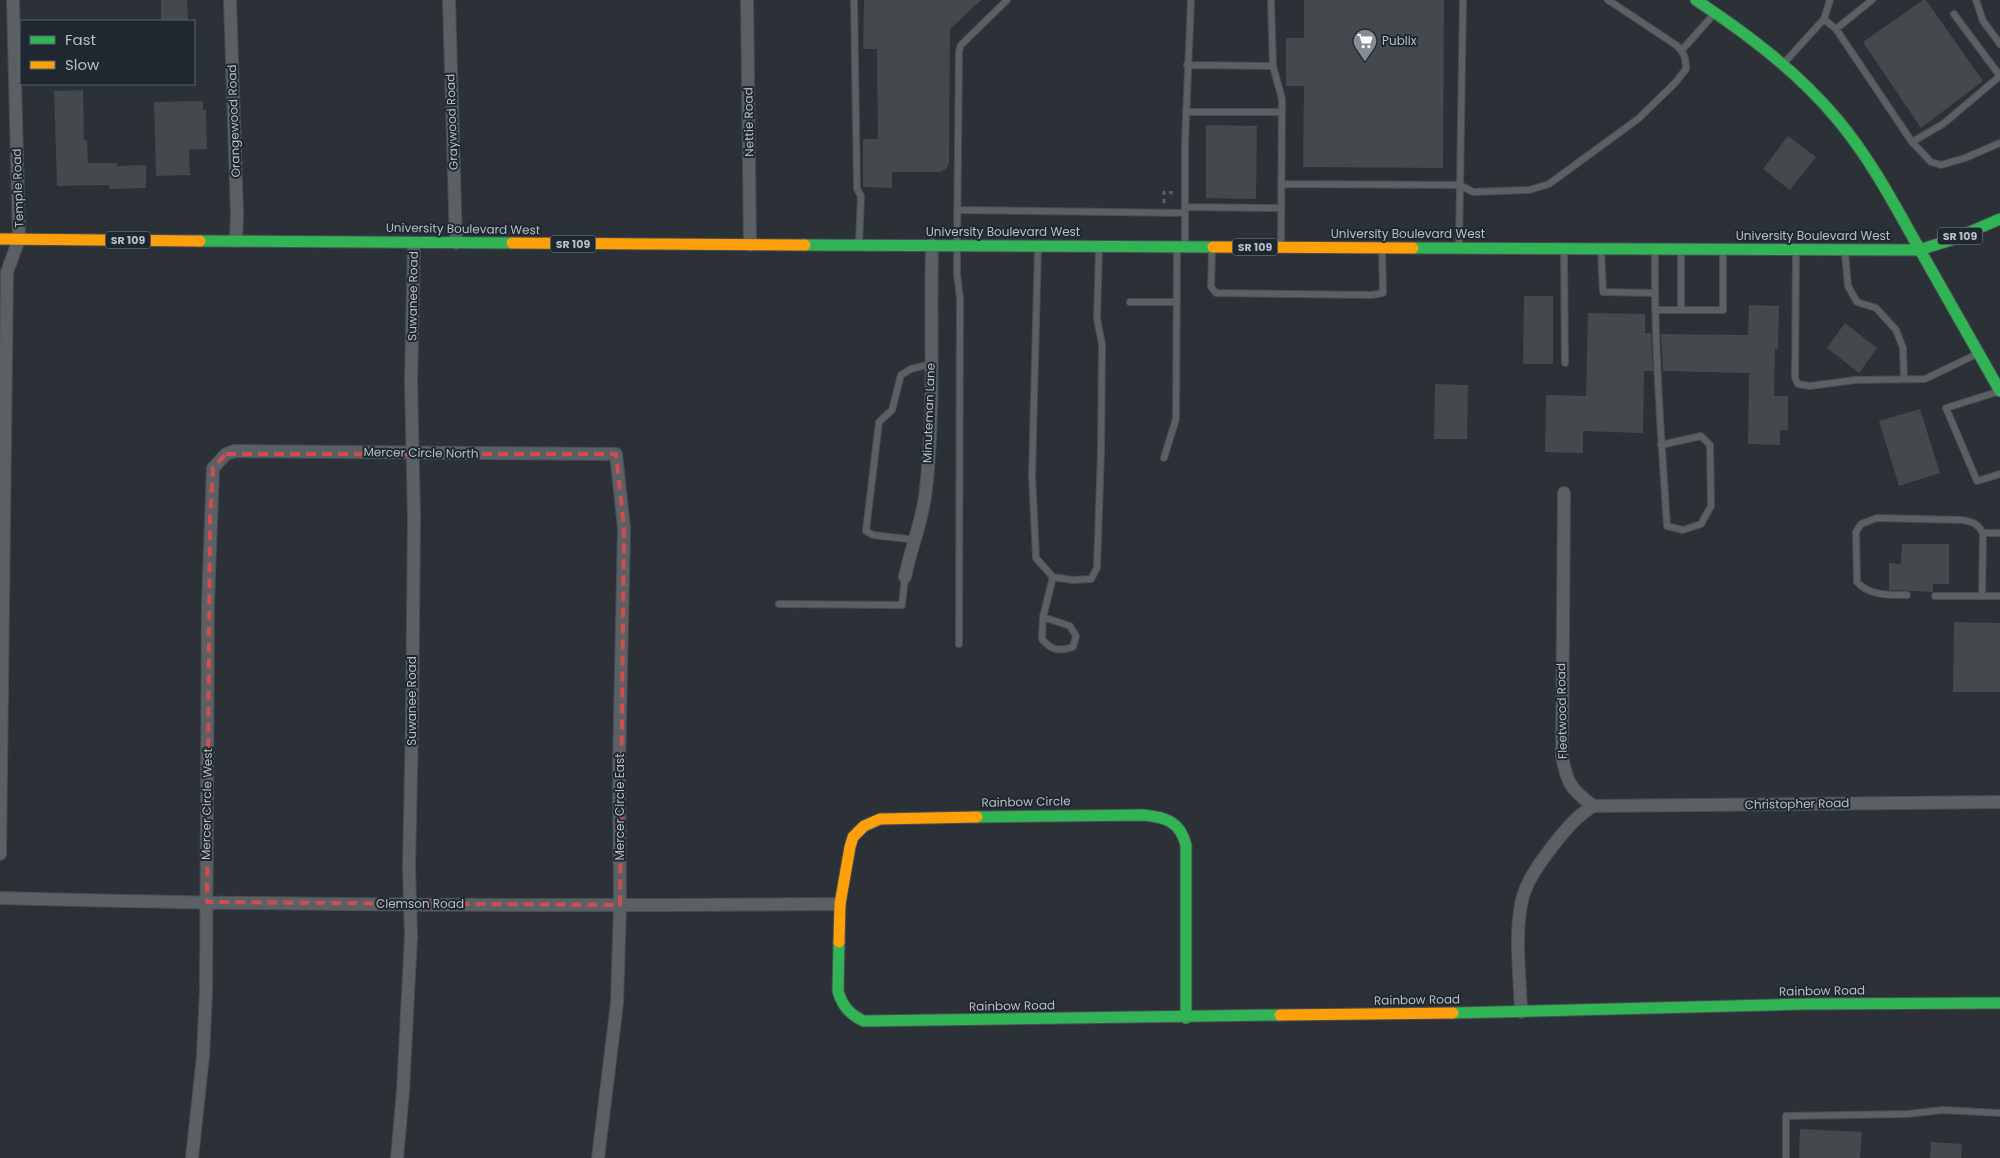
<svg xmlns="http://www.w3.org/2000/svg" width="2000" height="1158" font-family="Poppins,sans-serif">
	<rect width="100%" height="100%" fill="#2b3136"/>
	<!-- building -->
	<path fill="#43494d" d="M161,0H187L188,21H161Z
		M864,0H981L950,29L949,163L946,169L940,172H892V188L863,187V139H878L877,49H863Z
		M1304,0H1444L1443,168L1303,167L1304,86H1286V38H1304Z
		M1923,0H1926L1983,81L1921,128L1863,42Z
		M83,90L84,140H87L88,163H117V166L146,165V188L109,189V185L57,186L54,91Z
		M203,101V110H206L207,149L189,150L190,175L156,176L154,102Z
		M1206,125L1257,126L1256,199L1206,198Z
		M1788,136L1816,157L1790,190L1763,169Z
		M1524,296H1553V364H1523Z
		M1749,305L1779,306L1778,349H1775L1774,396H1788V430H1780V445L1748,444L1749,373L1663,371L1661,334L1748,335Z
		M1588,313L1645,314V333H1651L1653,371H1644L1643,433L1583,431V453L1545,452L1546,395L1586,396Z
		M1845,323L1877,348L1859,373L1827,348Z
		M1435,384L1468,385L1467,439H1434Z
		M1920,409L1940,473L1899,486L1879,421Z
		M1902,544H1949V584H1933V592L1889,590V563L1901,564Z
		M1954,622L2000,623V692H1953Z
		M1800,1129L1862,1132L1860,1158H1799Z
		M1931,1142L1962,1144L1961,1158H1930Z"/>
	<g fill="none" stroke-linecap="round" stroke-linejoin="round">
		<defs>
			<path id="lane" d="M854,0L857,189L861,196L859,243
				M1271,0L1273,66L1282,99L1281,245
				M1976,0L1983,21L2000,44
				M1954,14L2000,76
				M1824,19L1836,29L1912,142L1931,162L1941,165L1965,158L2000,143
				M1836,29L1872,0
				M1682,50L1714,14
				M1784,63L1824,19L1830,0
				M1187,65L1273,66
				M1186,112H1282
				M1912,142L1943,124L2000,76
				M1281,184L1460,185L1473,192L1529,190L1549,184L1638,119L1675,83L1686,69C1686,58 1684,52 1676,45L1608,0
				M1185,207L1281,208
				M957,210L1185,213
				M1185,245V143L1191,0
				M1459,246L1463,0
				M1038,247L1032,475L1036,558L1053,577L1043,617L1042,639C1051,650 1059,652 1073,647L1076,636L1070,626L1043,617
				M1212,250L1211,287L1216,293L1372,295L1383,293L1382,249
				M1601,250L1603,292L1655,293
				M1564,252L1565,363
				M1655,252C1654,343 1661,434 1667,526L1683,530L1701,524L1711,506L1710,445L1701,436L1661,445
				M1796,253L1795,378L1798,384L1810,386L1855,380L1925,379L1977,354
				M1845,253L1848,286L1857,302L1876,308L1896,330L1903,348L1904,379
				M1130,302H1177
				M1655,310H1723V253
				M1681,310V251
				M2000,391L1946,408L1977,481L2000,474
				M1164,458L1176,419L1177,248
				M1983,533H2000
				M916,540L873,535L866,531L879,422L892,410L901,375L911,369L931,364
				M1053,577L1072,580L1091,579L1097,568L1101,452L1102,344L1097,319L1099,248
				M1907,595C1889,595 1870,596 1857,582L1856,532L1861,524L1877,518L1963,520C1973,522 1978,524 1983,533L1982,596
				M1935,596H2000
				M779,604L902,605L905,577
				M959,644L960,298L957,274V246L959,51L961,45L1007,0
				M1786,1158V1116L1907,1114L1943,1110L2000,1113"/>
			<path id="street" d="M230,0L237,214L236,241
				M449,0L456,243
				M747,0L750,245
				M1564,493L1562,756C1567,784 1571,789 1593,806
				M905,577C911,546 923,521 926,489C935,408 930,326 932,245
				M0,854L7,272L19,239L13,0
				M0,898C280,906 560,906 840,904
				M1521,1012C1520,975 1514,936 1522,900C1527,879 1542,860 1555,843C1567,828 1577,816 1593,806L2000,802
				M192,1158L203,1056L206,991L208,603L213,468L226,454L235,451L616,454L624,528L619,767L620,905L617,1003L598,1158
				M397,1158L403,1091L411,936L409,866L412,724L414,518L411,381L414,243"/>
			<path id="fast" d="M1696,0C1747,34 1797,71 1837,119C1869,157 1892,200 1916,243C1944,292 1972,342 2000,391
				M200,241L512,243
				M805,245L1213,247
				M1413,248L1919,250L1951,240L2000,219
				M977,817L1143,815C1165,817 1180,821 1186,845V1018
				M839,942L838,991C842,1006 850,1015 864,1021L1280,1015
				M1453,1013L1805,1004L2000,1003"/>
			<path id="slow" d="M0,239L200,241
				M512,243L805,245
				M1213,247L1413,248
				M839,942L840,904L850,847L853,837L864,826L880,819L977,817
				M1280,1015L1453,1013"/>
		</defs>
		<!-- lane casing -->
		<use href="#lane" stroke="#494d51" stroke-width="8"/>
		<!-- street casing -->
		<use href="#street" stroke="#494d51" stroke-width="14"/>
		<!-- fast casing -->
		<use href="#fast" stroke="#494d51" stroke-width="13"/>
		<!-- slow casing -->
		<use href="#slow" stroke="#494d51" stroke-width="13"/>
		<!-- path -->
		<path stroke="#595f63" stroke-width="3" stroke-dasharray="4 4" stroke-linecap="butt" d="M1164,203V192L1175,193"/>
		<!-- lane -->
		<use href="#lane" stroke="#5b6065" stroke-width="6"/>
		<!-- street -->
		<use href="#street" stroke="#5b6065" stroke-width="12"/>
		<!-- fast -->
		<use href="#fast" stroke="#30b455" stroke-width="11"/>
		<!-- slow -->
		<use href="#slow" stroke="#ff9f0a" stroke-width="11"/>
	</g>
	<!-- marked area -->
	<path fill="none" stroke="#ce4e50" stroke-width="4" stroke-dasharray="10 6" stroke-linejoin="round" d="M226,454H616L624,528L620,905L207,902L210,520L213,468Z"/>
	<!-- icons -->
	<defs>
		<symbol id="supermarket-pin" viewBox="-11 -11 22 30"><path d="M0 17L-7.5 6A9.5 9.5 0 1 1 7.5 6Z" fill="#858d94" stroke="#1f2831"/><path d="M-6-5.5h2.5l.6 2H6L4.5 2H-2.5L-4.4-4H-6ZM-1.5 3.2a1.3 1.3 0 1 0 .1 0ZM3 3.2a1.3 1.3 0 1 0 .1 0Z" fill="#fff"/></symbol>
	</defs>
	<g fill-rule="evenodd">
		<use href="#supermarket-pin" x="1351" y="27" width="28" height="38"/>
	</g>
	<g text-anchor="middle" stroke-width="4" stroke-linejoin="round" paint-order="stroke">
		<!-- shield labels -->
		<g fill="#1f2831" stroke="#89919a" stroke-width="1">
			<rect x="1937.5" y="227.5" width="45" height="17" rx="4"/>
			<rect x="105.5" y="231.5" width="45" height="17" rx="4"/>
			<rect x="550.5" y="235.5" width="45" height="17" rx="4"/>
			<rect x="1232.5" y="238.5" width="45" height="17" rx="4"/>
		</g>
		<g font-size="11" font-weight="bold" fill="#b6bec7">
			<text x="1960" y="240">SR 109</text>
			<text x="128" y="244">SR 109</text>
			<text x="573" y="248">SR 109</text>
			<text x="1255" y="251">SR 109</text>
		</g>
		<!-- poi labels -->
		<g font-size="12" fill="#b6bec7" stroke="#1f2831" text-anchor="start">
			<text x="1382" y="45">Publix</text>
		</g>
		<!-- street labels -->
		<g font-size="12" fill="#b6bec7" stroke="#1f2831">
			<text transform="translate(234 121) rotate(-92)" y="4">Orangewood Road</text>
			<text transform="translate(452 122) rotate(-92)" y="4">Graywood Road</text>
			<text transform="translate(749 122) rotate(-91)" y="4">Nettie Road</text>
			<text transform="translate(18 188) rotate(-92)" y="4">Temple Road</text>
			<text transform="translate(463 229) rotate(1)" y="4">University Boulevard West</text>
			<text x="1003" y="236">University Boulevard West</text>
			<text x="1408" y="238">University Boulevard West</text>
			<text x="1813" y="240">University Boulevard West</text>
			<text transform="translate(413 296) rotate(-89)" y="4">Suwanee Road</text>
			<text transform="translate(929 413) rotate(-88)" y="4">Minuteman Lane</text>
			<text transform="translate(421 453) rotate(1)" y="4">Mercer Circle North</text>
			<text transform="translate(412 701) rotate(-90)" y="4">Suwanee Road</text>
			<text transform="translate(1562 711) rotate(-91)" y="4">Fleetwood Road</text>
			<text transform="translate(1026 802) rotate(-1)" y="4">Rainbow Circle</text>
			<text transform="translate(207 804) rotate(-89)" y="4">Mercer Circle West</text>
			<text transform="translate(1797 804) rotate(-1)" y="4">Christopher Road</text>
			<text transform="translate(620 807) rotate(-90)" y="4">Mercer Circle East</text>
			<text x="420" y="908">Clemson Road</text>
			<text transform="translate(1822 991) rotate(-1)" y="4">Rainbow Road</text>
			<text transform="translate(1417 1000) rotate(-1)" y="4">Rainbow Road</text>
			<text transform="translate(1012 1006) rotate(-1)" y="4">Rainbow Road</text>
		</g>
	</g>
	<!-- legend -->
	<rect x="20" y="20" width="175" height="65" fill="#1f2831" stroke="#5b646d"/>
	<rect x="30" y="36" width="25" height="8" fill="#30b455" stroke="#5b646d"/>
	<text x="65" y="45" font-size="15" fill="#b6bec7">Fast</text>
	<rect x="30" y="61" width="25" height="8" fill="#ff9f0a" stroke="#5b646d"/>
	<text x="65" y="70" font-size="15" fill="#b6bec7">Slow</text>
</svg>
